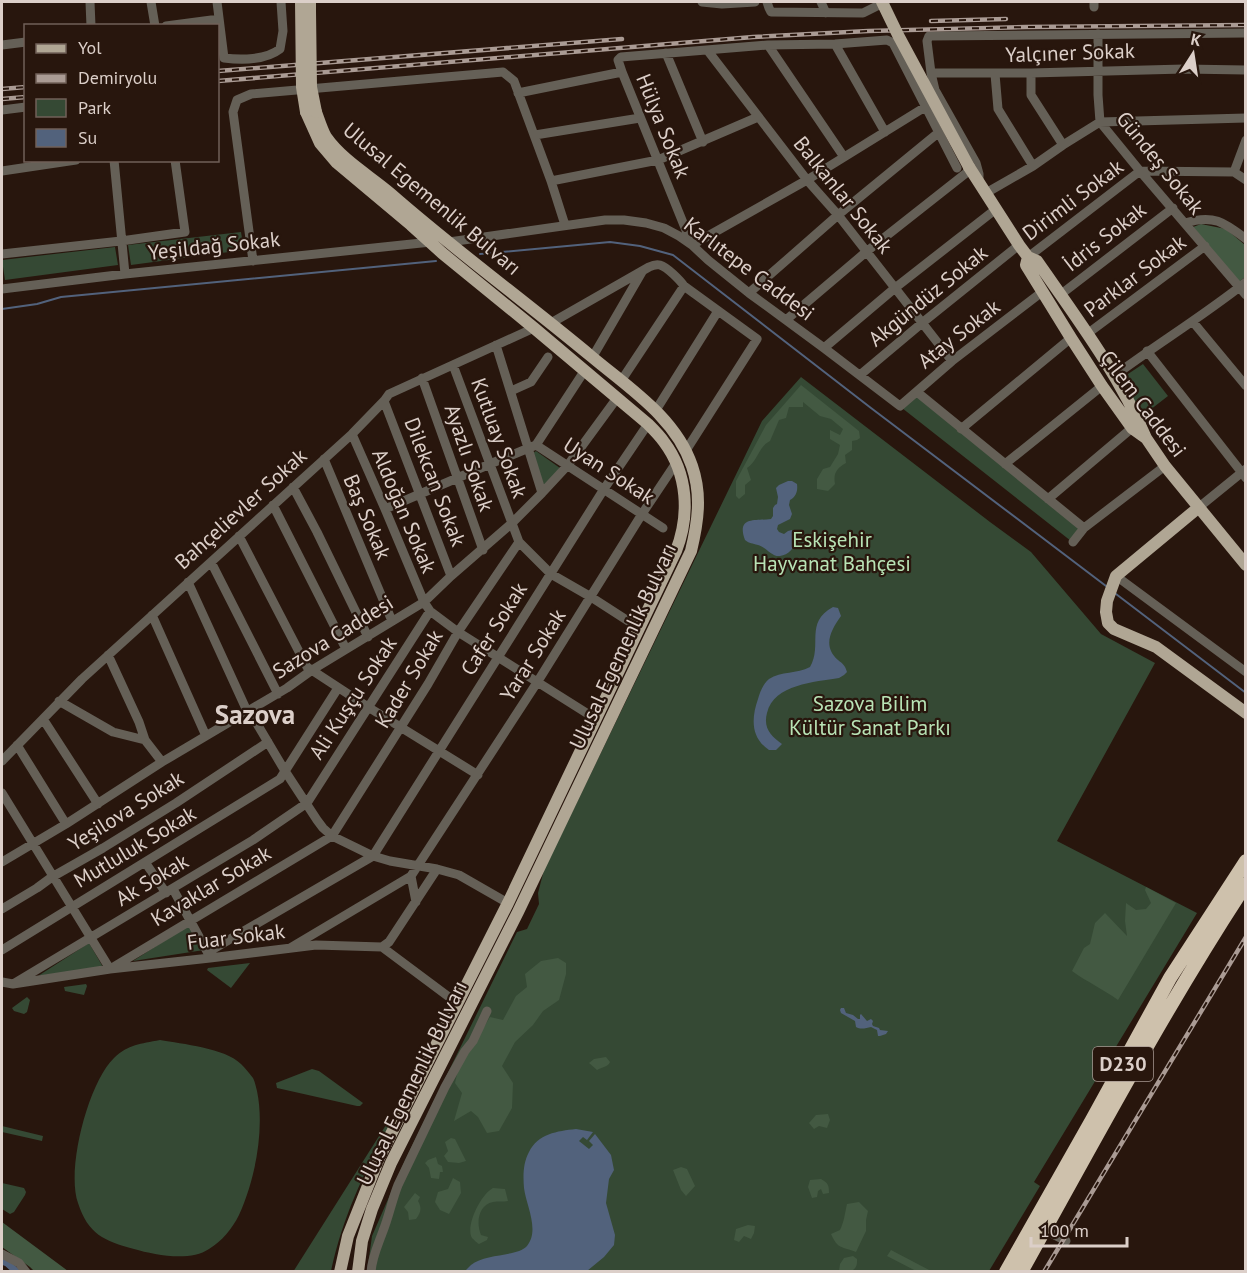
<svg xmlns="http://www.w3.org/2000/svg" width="1247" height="1273" font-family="'PT Sans',sans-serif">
	<rect width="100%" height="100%" fill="#28160d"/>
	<!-- green -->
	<path fill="#354934" d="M241,232L244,250L131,265L128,245Z
		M115,247L118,265L5,280L2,260Z
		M1143,364L1168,396L1141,417L1119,380Z
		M801,377L990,522L1031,552L1101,634L1155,663L1057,841L1197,913L1034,1182L1040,1186L989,1271L367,1272L372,1236L406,1158L517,932L527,929L539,904L538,893L544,870L762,421Z
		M917,395L1081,528L1071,541L902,408Z
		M536,451L560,468L544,486L533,453Z
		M190,924L204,950L133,961Z
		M89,943L103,967L38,976Z
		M250,963L231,988L207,970L208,968Z
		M86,984L87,986L84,995L65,991L64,987Z
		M27,997L30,1000L27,1012L24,1014L14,1011L12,1008Z
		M160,1040C182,1044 225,1048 241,1064C245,1068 250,1074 253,1078C255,1082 256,1087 257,1091C265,1129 255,1180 239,1215C232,1229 222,1241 209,1249C190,1262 155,1255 134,1249C104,1241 88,1234 78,1203C66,1170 88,1083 114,1058C129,1044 140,1044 160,1040Z
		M312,1069L319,1071L363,1103L360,1106H357L277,1088L276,1083Z
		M386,1125L389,1127C362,1176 343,1217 331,1271L293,1272Z
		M2,1126L43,1136L42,1141L2,1132Z
		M2,1183L24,1188L26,1192L25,1195L14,1212L10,1214L2,1209Z"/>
	<!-- forest -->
	<path fill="#435942" d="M1201,224L1226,229L1245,245V277L1239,282L1193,227Z
		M801,385L859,431L860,438L857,440L852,441V450L845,455L846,463C837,468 833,473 835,484L828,491L817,489V479L823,469L830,467L838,454L840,445L830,439V430L840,435L843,429L831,419L820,416L803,402V407H789L786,418L779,420L770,441C758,447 758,461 747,468L751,480L745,485V494L739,499L736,496V481L766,425Z
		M1146,887L1176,903L1118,1000C1103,989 1087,982 1072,971L1084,948L1090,944L1095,923L1105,913L1127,936L1125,921L1126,903L1136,910L1146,909L1151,903L1145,890Z
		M558,958L566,963V974L559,1000L543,1011L533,1025L515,1042L502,1066L513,1083L512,1108L499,1131L487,1133L478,1117L471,1111L454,1121L462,1093L455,1083L458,1070L490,1017L503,1020L516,996L527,987L525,974L541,961Z
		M606,1057L610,1062C608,1067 602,1067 597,1070L589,1063L594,1059Z
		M828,1114L830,1120L827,1128L819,1126L814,1129L809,1123L816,1115Z
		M451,1138L455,1139L466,1161L459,1163L448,1162L444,1156L448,1151L445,1142Z
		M436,1157L438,1164L442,1166L443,1172H440L439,1179L431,1178L429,1168L425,1163L428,1160Z
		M681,1167L687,1169L695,1186L686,1196L681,1190L673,1170Z
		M453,1178L460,1182L461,1193L449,1214L440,1210L435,1202L438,1192L448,1189Z
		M821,1179C828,1183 829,1185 829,1193L823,1194L821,1189L818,1191L817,1197L812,1198L808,1187L810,1180Z
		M493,1188L505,1189L508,1201C503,1202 498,1201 493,1202C478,1205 476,1223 481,1235L488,1237L487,1240L479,1244C478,1244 473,1239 472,1238C465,1226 481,1194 493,1188Z
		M415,1193L420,1197L418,1201C422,1208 421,1212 416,1219L409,1220L408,1212L404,1207Z
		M859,1202L868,1211L866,1220V1231L856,1252C842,1246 838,1250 831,1234L840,1230C844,1222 845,1213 847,1204Z
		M2,1222L68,1271H34L30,1267L2,1247Z
		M748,1225L755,1226L754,1233L751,1239L744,1236L739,1242L734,1240L736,1229Z
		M891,1250L931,1271H916L887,1256Z
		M853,1256L857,1259C858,1272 849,1272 839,1271L840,1264L844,1258Z"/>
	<!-- water -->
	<path fill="#52627c" d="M788,481H792L797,484C798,491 796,497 790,500L789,505L792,514L790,519L778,525L777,529L779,532L784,534L788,531L792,530C802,540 791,555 780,556C772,557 766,547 758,545C752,543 750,544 745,540C736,516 756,521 771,519L773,516V508L775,505L777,504L778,497L776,488L779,485Z
		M833,607L838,608L841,616C831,630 822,646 838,660C843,664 845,665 847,672L844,675L839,678C815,682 774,684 767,713C763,728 771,736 782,744L776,750H769C751,738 751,719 758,699C760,692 763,684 769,679C781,671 797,674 810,667C823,645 804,623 833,607Z
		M841,1008H844L846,1013L853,1015L858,1019H860V1015L861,1014L867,1021L871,1019L873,1021L872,1024L873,1026L879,1028L880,1030L888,1031L886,1034L880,1036H878L877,1030L871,1027C866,1028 861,1030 856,1027L855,1021L841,1013L840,1010Z
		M576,1129L593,1132L587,1140L583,1137L579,1141L589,1149L593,1145L589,1141L595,1134L611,1155L614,1170L609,1179L606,1203L615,1235L614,1245L604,1257L587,1271H465C467,1269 469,1267 471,1265C485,1253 517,1257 527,1246C540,1230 526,1205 524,1188C523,1176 523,1163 529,1152C538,1134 557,1131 576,1129Z"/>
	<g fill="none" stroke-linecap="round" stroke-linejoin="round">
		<!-- stream -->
		<path stroke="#52627c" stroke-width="2" d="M480,254L610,242L640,246L673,255L871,408L1106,586
			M2,309L37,304L61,297L436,261
			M1116,594L1246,693"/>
		<!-- canal -->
		<path stroke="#52627c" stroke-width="7" d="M2,1261L7,1263L17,1272"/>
		<!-- minor -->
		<path stroke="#656057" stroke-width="9" d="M90,2L91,26
			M151,2L155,26
			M217,2L224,58C241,60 266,60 280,49L283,31L281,2
			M702,2L722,4L755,2
			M767,2L769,8L771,12L863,13L885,2
			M821,2L826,13
			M1094,2V7
			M166,26L219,19
			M1098,34V95L1100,122L1140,171L1246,295
			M835,44L885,132
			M2,45L26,42
			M768,45L844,157
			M708,51L807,180L838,215L952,361
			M666,53L703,142
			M931,73H1031L1184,69L1246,70
			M1031,73V95L1063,145
			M995,74L998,109L1033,166
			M518,93L622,72
			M2,110L26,107
			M535,135L640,118
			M114,160L125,274
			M2,171L76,160
			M1234,172L1246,140
			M979,179V174L976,163L935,90L931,73L927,41L929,36L1246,33
			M551,181L658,160L758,117
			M986,193L1033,166L1063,145L1100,122L1246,118
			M1185,223C1213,214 1224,222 1246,239
			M449,242L605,220H624L646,223L664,228L679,236L692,245L708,260L749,293L824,348L900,406L952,361L1042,292
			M692,245L622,72L618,60L621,57L768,45L835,44L887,40L893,43L957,168
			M692,245L807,180L930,104
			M2,254L121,241L185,232L175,160
			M1028,257L1140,171L1234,172L1246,180
			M253,261L233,112L237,100L251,94L503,72L514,81L551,181L565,225
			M2,289L125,274L431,242
			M749,293L838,215L938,133
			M1060,295L1173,208
			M786,320L866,252L970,170
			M1193,322L1246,386
			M551,323L649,267C653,265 656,264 660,265C667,267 680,280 684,286L757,339L685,452
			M1087,334L1205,246
			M496,345L542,493
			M824,348L895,288L996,209
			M1147,351L1246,478
			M592,358L642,272
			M453,365L519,542L551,574L591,597L639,628
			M860,375L922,323L1019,245
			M1114,376C1157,344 1203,316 1246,282
			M422,378L483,550
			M621,381L684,286
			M511,391L531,382L548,357
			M917,392L1084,528
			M384,401L451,576
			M656,410L718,311
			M961,429L1071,338
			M352,434L385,509L424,602L430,611L458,632L596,719
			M536,445L663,528
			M324,459L392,621
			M1005,464L1102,386
			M293,487L317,532L368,637
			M1048,499L1132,428
			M273,505L346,649
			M1198,508L1246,469
			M385,509L490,464L536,445L585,370
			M239,536L307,667L368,707L478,775
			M1073,542L1084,528L1165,466
			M211,562L278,694
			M1116,576L1246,672
			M188,582L247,711L253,717L285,771L317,820L323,828L332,836L373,856L390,861L437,869L459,875L508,903
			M152,615L206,736
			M108,655L139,722L145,740L162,762
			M59,701L113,732L145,740
			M43,719L98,804
			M17,745L66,824
			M2,761L82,679L352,434L384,401L389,394L534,328
			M2,793L110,969L332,836L428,684L458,632L519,542
			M2,862L66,824L162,762L287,688L312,670L424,602L451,576L511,524L542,493L568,465L617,398
			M145,862L166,893
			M411,876L416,902
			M173,889L209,955
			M2,909L37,888L52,877L103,848L176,803L268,742
			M382,947L389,942L437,869
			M290,948L411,876L538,681L642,514L676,463
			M2,950L280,779L338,688
			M208,952L373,856L604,489L648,424
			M2,982L13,984L110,969L210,958L316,945L382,947L457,1003
			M13,984L253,840L307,803L430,611
			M1045,1230L1066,1241
			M2,1254L19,1263L26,1272
			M371,1272C372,1257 378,1245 383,1231C389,1216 392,1200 398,1185L445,1087L465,1051L473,1041L487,1011"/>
		<!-- major -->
		<path stroke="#b0a694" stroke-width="12" d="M310,2V11
			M306,112L320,143L337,163L411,225L442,253L534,328L648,424C654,430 660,436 664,442C688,474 690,515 676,551L508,903L379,1158L348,1236L340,1272
			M316,112C319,120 322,130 326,137C342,160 370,176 391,194C456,251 526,302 592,357C629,388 676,418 692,466C702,495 698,522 691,551L518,912L391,1163L372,1209L362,1241L358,1272
			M969,167L1019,245L1028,257L1037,261C1076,317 1119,374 1146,438
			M1028,257L1026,265L1071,338L1102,386L1132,428L1146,438L1165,466L1246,565
			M1198,508L1116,576L1107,601L1106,612L1108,623L1114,629L1156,647L1246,713"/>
		<!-- highway -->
		<path stroke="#cec1ac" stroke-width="14" d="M1006,1272L1092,1120L1170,978L1246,861
			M1021,1272C1094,1141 1164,1009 1246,884"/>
		<defs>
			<path id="rail" d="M931,21L1006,19
				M218,71L622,39
				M218,81L753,37L868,31L1026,27L1246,25
				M2,89L26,87
				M2,99L26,97
				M1044,1272L1246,937"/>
		</defs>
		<!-- rail casing -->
		<use href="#rail" stroke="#aa9b94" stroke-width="4.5"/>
		<!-- rail -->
		<use href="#rail" stroke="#28160d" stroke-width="2" stroke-dasharray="7" stroke-linecap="butt"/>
		<!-- major-bridge -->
		<path stroke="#b0a694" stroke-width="12" d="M301,2L302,87L306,112
			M882,2L898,35L969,167
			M310,11L311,87L316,112"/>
	</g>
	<g text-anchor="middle" stroke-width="4.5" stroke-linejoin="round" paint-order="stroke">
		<!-- shield labels -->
		<rect fill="#28160d" stroke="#a69891" stroke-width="1.5" x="1093" y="1047" width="60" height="34" rx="4.5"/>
		<g font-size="20" font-weight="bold" fill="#dccfc9">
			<text x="1123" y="1071">D230</text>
		</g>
		<!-- street labels -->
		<g font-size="21" fill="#dccfc9" stroke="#28160d">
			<text transform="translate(1070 53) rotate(-2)" y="7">Yalçıner Sokak</text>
			<text transform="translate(663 126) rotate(68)" y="7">Hülya Sokak</text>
			<text transform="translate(1160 163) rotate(51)" y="7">Gündeş Sokak</text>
			<text transform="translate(843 195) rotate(51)" y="7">Balkanlar Sokak</text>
			<text transform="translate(432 199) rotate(40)" y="7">Ulusal Egemenlik Bulvarı</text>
			<text transform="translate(1073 200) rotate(-37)" y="7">Dirimli Sokak</text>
			<text transform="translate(1105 237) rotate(-38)" y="7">İdris Sokak</text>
			<text transform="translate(214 246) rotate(-6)" y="7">Yeşildağ Sokak</text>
			<text transform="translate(749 269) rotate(37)" y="7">Karlıtepe Caddesi</text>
			<text transform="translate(1135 276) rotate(-37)" y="7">Parklar Sokak</text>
			<text transform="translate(928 296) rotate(-39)" y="7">Akgündüz Sokak</text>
			<text transform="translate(959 334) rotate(-38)" y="7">Atay Sokak</text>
			<text transform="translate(1143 404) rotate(53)" y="7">Çilem Caddesi</text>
			<text transform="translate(499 438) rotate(70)" y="7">Kutluay Sokak</text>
			<text transform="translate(469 458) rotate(71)" y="7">Ayazlı Sokak</text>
			<text transform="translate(609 471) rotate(33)" y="7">Uyan Sokak</text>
			<text transform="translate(435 482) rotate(69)" y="7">Dilekcan Sokak</text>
			<text transform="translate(241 509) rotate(-42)" y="7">Bahçelievler Sokak</text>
			<text transform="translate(404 511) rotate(67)" y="7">Aldoğan Sokak</text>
			<text transform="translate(367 517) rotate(67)" y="7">Baş Sokak</text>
			<text transform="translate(494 629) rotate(-58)" y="7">Cafer Sokak</text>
			<text transform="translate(333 637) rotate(-32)" y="7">Sazova Caddesi</text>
			<text transform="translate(623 646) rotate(-65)" y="7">Ulusal Egemenlik Bulvarı</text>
			<text transform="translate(533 655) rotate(-58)" y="7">Yarar Sokak</text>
			<text transform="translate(409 679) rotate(-59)" y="7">Kader Sokak</text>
			<text transform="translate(353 698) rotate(-57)" y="7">Ali Kuşçu Sokak</text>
			<text transform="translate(126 811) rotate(-32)" y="7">Yeşilova Sokak</text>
			<text transform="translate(135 847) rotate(-31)" y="7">Mutluluk Sokak</text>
			<text transform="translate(152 880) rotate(-31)" y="7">Ak Sokak</text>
			<text transform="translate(211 886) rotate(-31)" y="7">Kavaklar Sokak</text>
			<text transform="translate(236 937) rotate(-7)" y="7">Fuar Sokak</text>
			<text transform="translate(412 1083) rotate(-64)" y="7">Ulusal Egemenlik Bulvarı</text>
		</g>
		<!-- park labels -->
		<g font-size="21" fill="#b8e3b5" stroke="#28160d">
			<text x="832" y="547">Eskişehir<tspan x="832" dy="24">Hayvanat Bahçesi</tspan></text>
			<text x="870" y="711">Sazova Bilim<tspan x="870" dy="24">Kültür Sanat Parkı</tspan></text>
		</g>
		<!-- district labels -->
		<g font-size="27" font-weight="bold" fill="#dccfc9" stroke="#28160d">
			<text x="255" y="724">Sazova</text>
		</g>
	</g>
	<!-- border -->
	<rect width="1247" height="1273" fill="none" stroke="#dccfc9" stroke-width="6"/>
	<!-- legend -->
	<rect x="24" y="24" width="195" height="138" fill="#28160d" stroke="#706058" stroke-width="1.5"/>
	<rect x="36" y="44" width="30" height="9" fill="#b0a694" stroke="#706058" stroke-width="1.5"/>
	<text x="78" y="54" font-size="18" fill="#dccfc9">Yol</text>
	<rect x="36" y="74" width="30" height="9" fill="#aa9b94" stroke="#706058" stroke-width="1.5"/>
	<text x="78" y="84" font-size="18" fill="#dccfc9">Demiryolu</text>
	<rect x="36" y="99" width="30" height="18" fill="#354934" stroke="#706058" stroke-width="1.5"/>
	<text x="78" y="114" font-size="18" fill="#dccfc9">Park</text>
	<rect x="36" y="129" width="30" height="18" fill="#52627c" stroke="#706058" stroke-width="1.5"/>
	<text x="78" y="144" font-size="18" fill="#dccfc9">Su</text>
	<!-- north arrow -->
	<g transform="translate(1193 54) rotate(12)" stroke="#28160d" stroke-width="4.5" paint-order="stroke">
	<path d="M0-4.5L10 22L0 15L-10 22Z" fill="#dccfc9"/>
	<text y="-9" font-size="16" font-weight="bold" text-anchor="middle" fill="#dccfc9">K</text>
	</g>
	<!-- scale -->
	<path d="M1031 1237v9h96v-9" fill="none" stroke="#dccfc9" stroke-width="3"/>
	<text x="1040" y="1237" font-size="18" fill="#dccfc9" stroke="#28160d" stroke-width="4.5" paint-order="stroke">100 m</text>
</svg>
